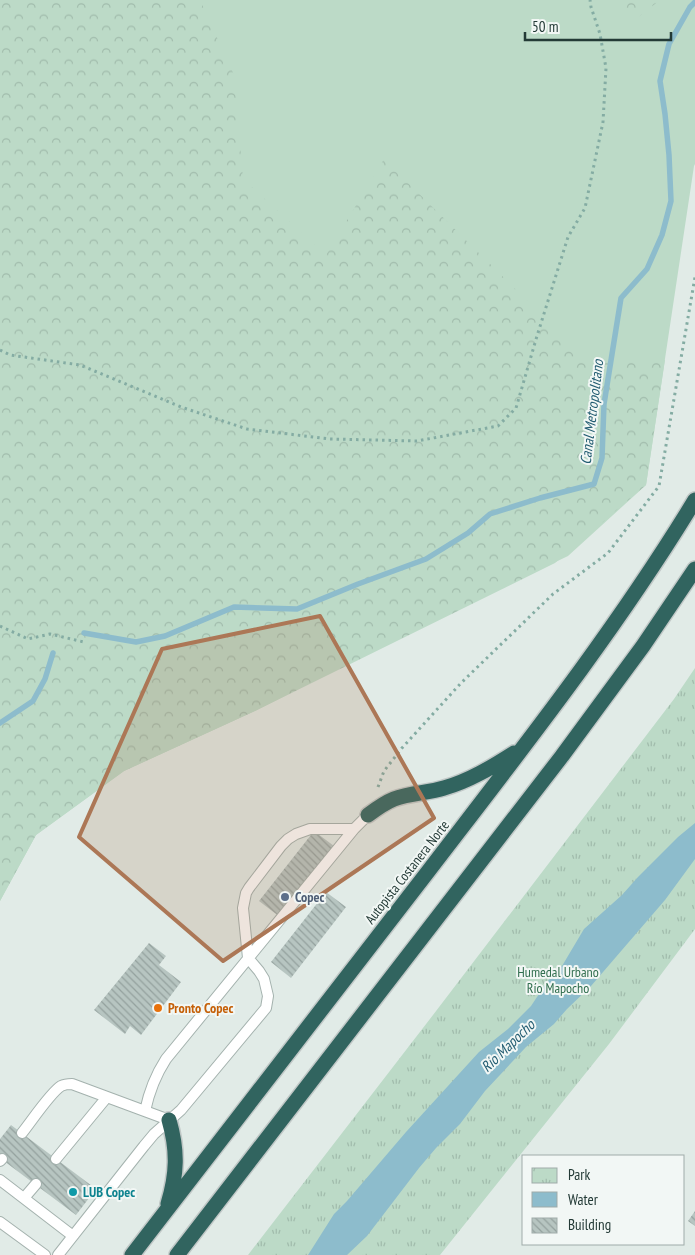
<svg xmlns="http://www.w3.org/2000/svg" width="695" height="1255" font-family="'PT Sans Narrow',sans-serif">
	<defs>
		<pattern id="forest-crowns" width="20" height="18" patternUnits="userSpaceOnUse" patternTransform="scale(1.25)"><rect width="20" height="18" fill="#bcdac7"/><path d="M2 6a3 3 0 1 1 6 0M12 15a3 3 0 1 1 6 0" fill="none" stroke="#a1bcac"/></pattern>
		<pattern id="park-tufts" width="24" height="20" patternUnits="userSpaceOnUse" patternTransform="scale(1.25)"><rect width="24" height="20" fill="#bcdac7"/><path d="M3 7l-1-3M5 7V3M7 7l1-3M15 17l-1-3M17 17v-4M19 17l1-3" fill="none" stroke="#a1bcac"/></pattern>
		<pattern id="building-back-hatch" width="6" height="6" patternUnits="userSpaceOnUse" patternTransform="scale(1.25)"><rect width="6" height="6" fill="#b7c5c1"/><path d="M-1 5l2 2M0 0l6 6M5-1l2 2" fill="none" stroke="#94a19e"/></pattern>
	</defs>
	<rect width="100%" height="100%" fill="#e1ebe7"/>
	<!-- grass -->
	<path fill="#bcdac7" d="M0,0H695V164L694,166L646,485L568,556L430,622L257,710L124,771L36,835L0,901Z"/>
	<!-- forest -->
	<path fill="url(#forest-crowns)" d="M0,0H200L234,75L243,179L326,255L384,159L589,362L665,360L646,485L555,563L257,710L124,771L36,835L0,901V615L4,603L0,599Z
		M618,0H660L636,19Z"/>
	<!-- park -->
	<path fill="url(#park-tufts)" d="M695,668V929L609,1044L440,1255H248L433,1015L674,699Z"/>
	<!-- water -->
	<path fill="#8dbccc" d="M695,823V859L665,900L591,986L567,1009L554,1024L526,1047L485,1091L460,1124L436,1148L419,1168L367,1236L347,1255H308L334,1214L347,1201L406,1132L479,1052L508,1029L531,1006L547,982L562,966L584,929L622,895L638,877L678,837Z"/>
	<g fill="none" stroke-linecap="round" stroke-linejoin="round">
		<!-- stream -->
		<path stroke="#8dbccc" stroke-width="5.5" d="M84,633L136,642L165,636L234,607L297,609L358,584L426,559L468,533L490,514L540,498L594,484L602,458L604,404L621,298L647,269L662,235L671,201L669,155L665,114L660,81L669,44L690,7L695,2
			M0,723L33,701L45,679L53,653"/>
	</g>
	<!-- building -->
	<path fill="url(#building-back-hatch)" d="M314,831L334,846L280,917L259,901Z
		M326,892L346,907L291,978L271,962Z
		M149,943L166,956L159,965L181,982L141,1035L130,1026L125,1034L94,1010Z
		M11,1125L96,1189L76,1215L0,1158V1139Z
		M695,1211V1226L688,1221Z"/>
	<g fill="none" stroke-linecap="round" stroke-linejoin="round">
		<defs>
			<path id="lane" d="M145,1111C149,1092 155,1076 166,1059L354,829L368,815
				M22,1133C31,1122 50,1093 61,1086C65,1084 68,1084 72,1084L169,1120
				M56,1159L107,1097
				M0,1161L2,1159
				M0,1180L73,1236
				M24,1198L36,1184
				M0,1222L45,1255
				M58,1255L144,1146L154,1134L181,1110L266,1008L268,996L264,979L259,971L248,958L243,908L246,893L249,888L281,846L288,839L296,834L310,829H354"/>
			<path id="highway" d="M368,815C376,809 384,803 394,799C410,793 428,793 444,788C469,781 492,767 514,753
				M168,1204C177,1174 178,1151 169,1120
				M132,1255C232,1127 331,998 430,869C522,749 616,630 695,500
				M177,1255L562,756L643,646L695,569"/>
		</defs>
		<!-- lane casing -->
		<use href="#lane" stroke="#a4b2ae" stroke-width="12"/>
		<!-- highway casing -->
		<use href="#highway" stroke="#c1c8c7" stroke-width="18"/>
		<!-- path -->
		<path stroke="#84aca3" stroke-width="3" stroke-dasharray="2.5 4" stroke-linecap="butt" d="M0,350L10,355L80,365L181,407L247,429L330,439L417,441L498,426L516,408L537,336L568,237L585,208L603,122L606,68L600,34L591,7L590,0
			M0,626L28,639L50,634L84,642
			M378,787L384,771L402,748L461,683L553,594L608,553L659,486L695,277"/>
		<!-- lane -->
		<use href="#lane" stroke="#fff" stroke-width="10"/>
		<!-- highway -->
		<use href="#highway" stroke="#31645f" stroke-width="15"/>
	</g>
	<!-- marked area -->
	<path fill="#ac7756" fill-opacity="0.2" stroke="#ac7756" stroke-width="4" stroke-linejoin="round" d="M320,616L434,818L223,961L79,837L162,649Z"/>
	<!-- markers -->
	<circle fill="#5c6f8a" stroke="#f2f7f5" stroke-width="2" cx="285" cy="897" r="5"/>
	<circle fill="#e8710a" stroke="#f2f7f5" stroke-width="2" cx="158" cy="1008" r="5"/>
	<circle fill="#0f9aa8" stroke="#f2f7f5" stroke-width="2" cx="73" cy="1192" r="5"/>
	<g text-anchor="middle" stroke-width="4" stroke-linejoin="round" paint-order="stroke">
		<!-- street labels -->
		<g font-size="14" fill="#233a36" stroke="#f2f7f5">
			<text transform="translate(407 872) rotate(-52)" y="5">Autopista Costanera Norte</text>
		</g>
		<!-- service labels -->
		<g font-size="14" font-weight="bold" fill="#4e5e75" stroke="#f2f7f5" text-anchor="start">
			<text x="295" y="902">Copec</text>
		</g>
		<!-- park labels -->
		<g font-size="14" fill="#306e4e" stroke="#f2f7f5">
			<text x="558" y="977">Humedal Urbano<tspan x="558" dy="16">Río Mapocho</tspan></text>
		</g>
		<!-- food labels -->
		<g font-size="14" font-weight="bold" fill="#c56008" stroke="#f2f7f5" text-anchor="start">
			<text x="168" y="1013">Pronto Copec</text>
		</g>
		<!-- culture labels -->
		<g font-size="14" font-weight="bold" fill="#0d838f" stroke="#f2f7f5" text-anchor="start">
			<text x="83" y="1197">LUB Copec</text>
		</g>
		<!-- water labels -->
		<g font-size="15" font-style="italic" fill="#225c71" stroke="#f2f7f5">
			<text transform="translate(592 412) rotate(-83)" y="5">Canal Metropolitano</text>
			<text transform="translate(508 1046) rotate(-44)" y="5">Río Mapocho</text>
		</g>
	</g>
	<!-- legend -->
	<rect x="522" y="1155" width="162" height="90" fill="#f2f7f5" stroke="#9faba9"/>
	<rect x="532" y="1168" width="25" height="15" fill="url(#park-tufts)" stroke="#9faba9"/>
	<text x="568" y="1180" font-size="15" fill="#233a36">Park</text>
	<rect x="532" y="1192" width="25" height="15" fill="#8dbccc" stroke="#9faba9"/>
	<text x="568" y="1205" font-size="15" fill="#233a36">Water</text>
	<rect x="532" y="1218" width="25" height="15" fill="url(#building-back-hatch)" stroke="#9faba9"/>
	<text x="568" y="1230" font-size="15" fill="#233a36">Building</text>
	<!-- scale -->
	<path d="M525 32v8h146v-8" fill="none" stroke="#233a36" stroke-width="2.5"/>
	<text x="532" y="32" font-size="15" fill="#233a36" stroke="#f2f7f5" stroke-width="4" paint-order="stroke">50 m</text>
</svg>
